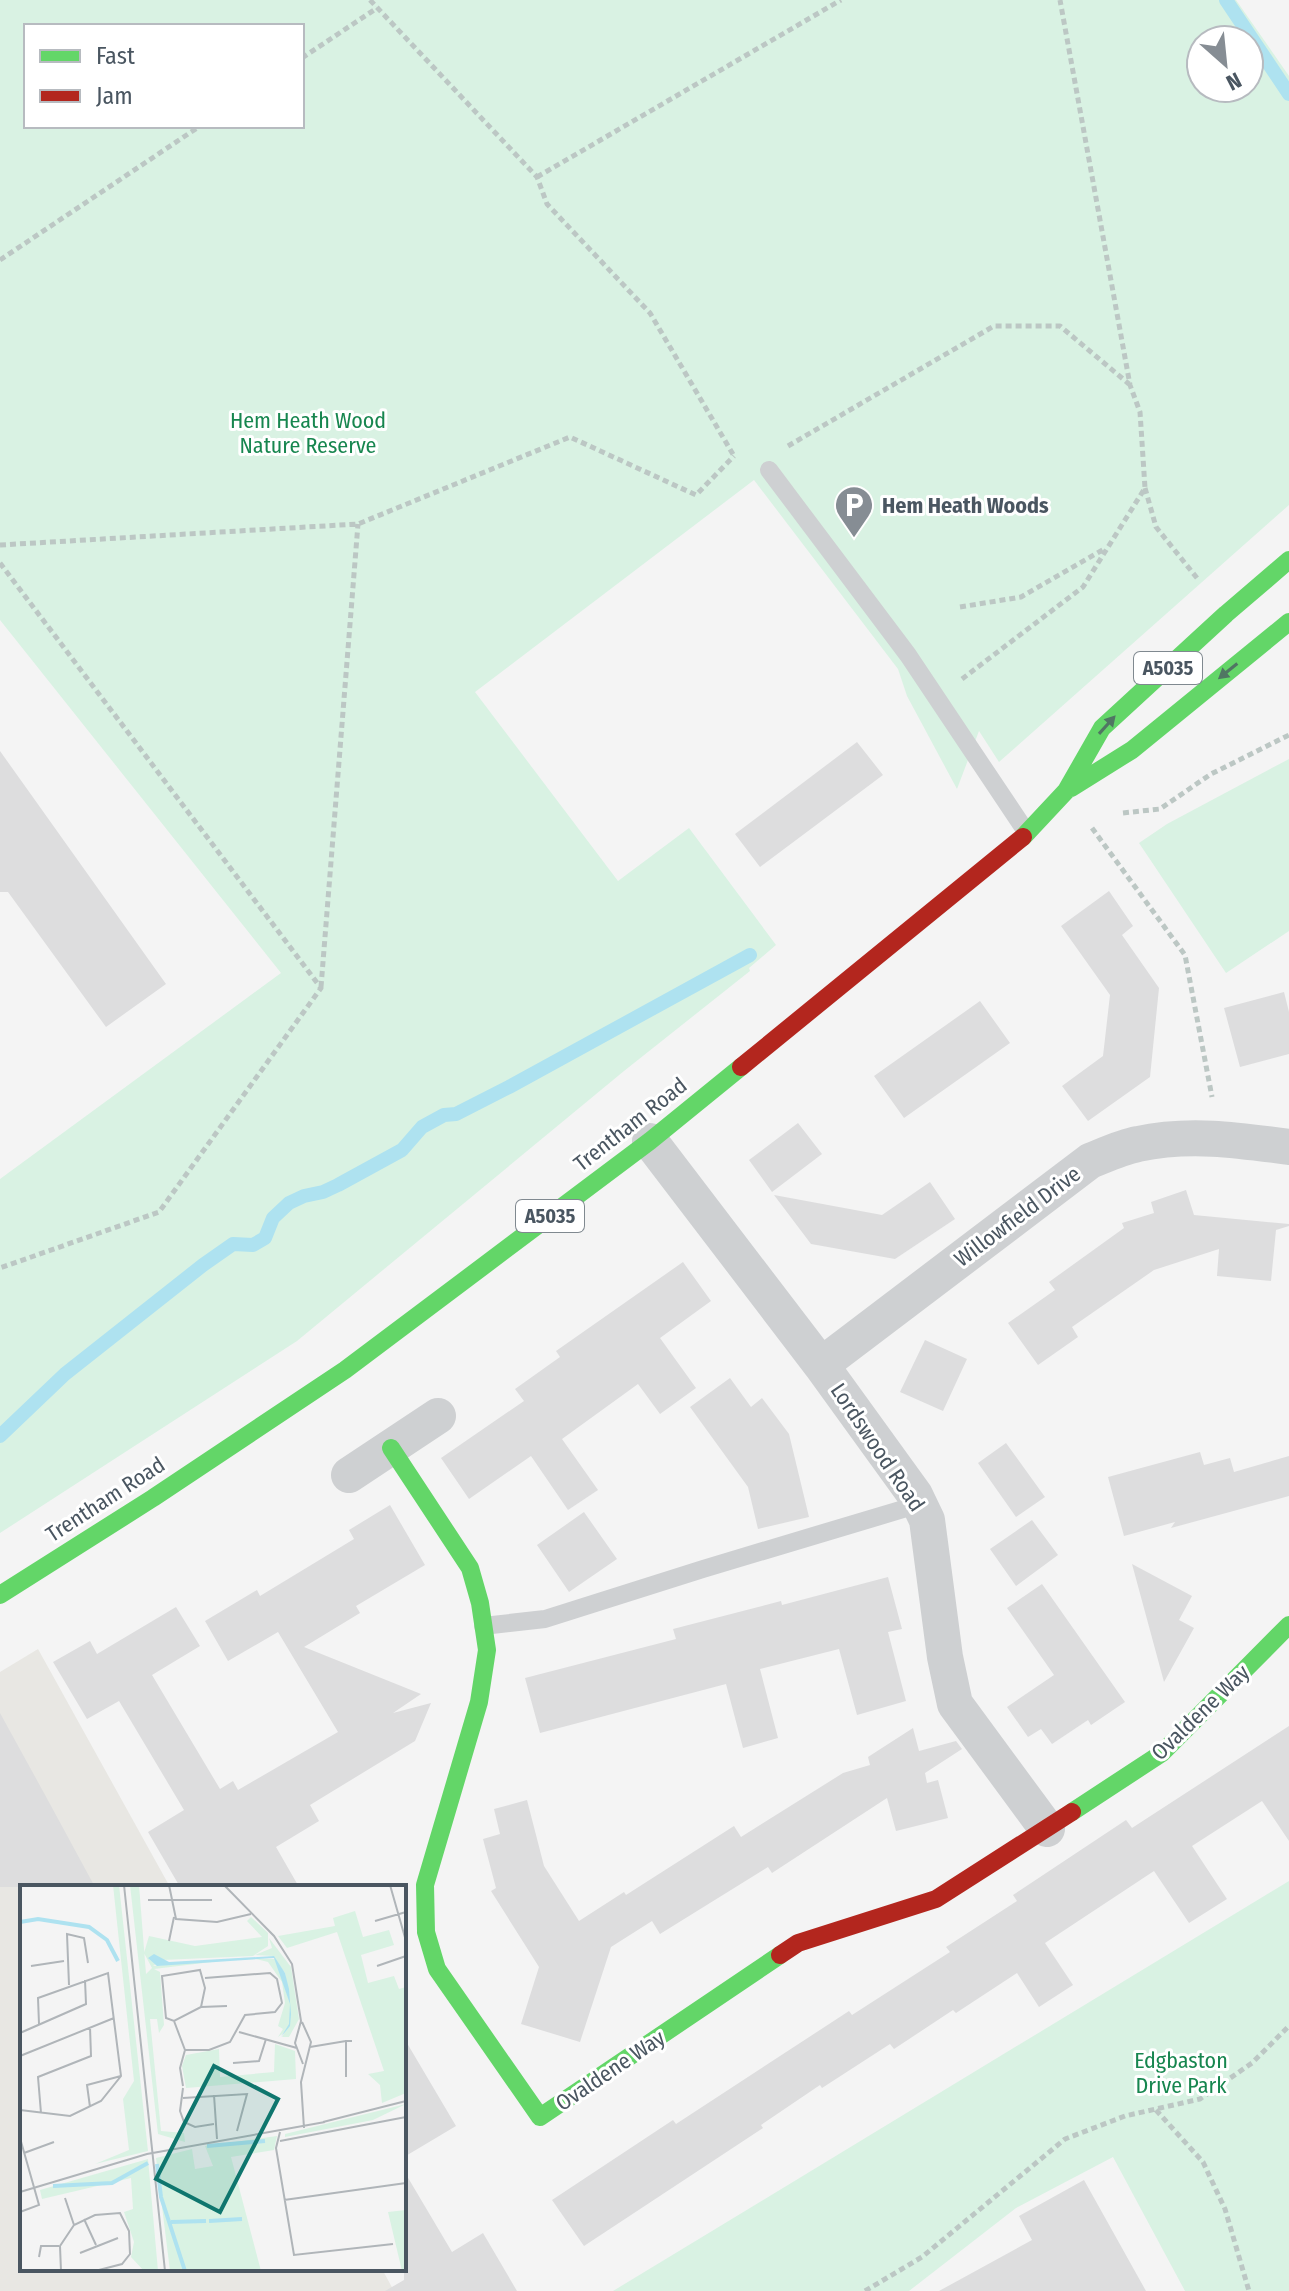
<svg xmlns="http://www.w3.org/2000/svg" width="1289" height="2291" font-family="'Fira Sans Condensed',sans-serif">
	<rect width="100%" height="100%" fill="#f4f4f4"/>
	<!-- commercial -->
	<path fill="#e8e7e3" d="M38,1649L170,1887H22V2269H382L394,2291H0V1672Z"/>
	<!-- green -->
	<path fill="#d9f2e3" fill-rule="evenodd" d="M0,0H1236L1289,76V505L999,762L979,731L957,789L907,696L898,669L754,480L475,692L618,881L689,828L776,945L749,968L750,971L624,1071L297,1341L0,1533V1179L281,973L0,620ZM26,26H302V126H26ZM1201,40H1249V88H1201Z
		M1289,759V931L1226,973L1139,843L1167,824Z
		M1289,1881V2291H1185L1113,2157L1016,2208L909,2291H613Z"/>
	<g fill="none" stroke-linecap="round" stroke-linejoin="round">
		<!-- stream -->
		<path stroke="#aee2f0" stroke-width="14" d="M1226,0L1289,94
			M0,1436L65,1374L203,1265L233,1244L253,1245L265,1238L273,1218L289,1203L304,1196L323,1192L338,1185L402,1150L422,1127L444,1115L456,1114L509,1087L750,955"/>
	</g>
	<!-- building -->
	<path fill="#ddddde" d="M857,742L883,775L760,867L735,834Z
		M0,751L166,984L106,1027L8,892H0Z
		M1109,891L1133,926L1122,935L1159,988L1150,1077L1088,1121L1062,1086L1103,1056L1110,995L1061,926Z
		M1284,992L1289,1012V1054L1240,1067L1224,1008Z
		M980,1001L1010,1043L904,1118L874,1076Z
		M798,1123L822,1154L772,1192L749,1160Z
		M930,1182L955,1219L895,1259L811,1244L774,1195L882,1215Z
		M1186,1190L1194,1215L1289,1224V1226L1276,1230L1271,1281L1217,1276L1219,1249L1154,1270L1072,1327L1078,1337L1038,1365L1008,1323L1055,1290L1049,1282L1124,1228L1122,1223L1154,1213L1151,1202Z
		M683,1262L711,1301L660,1338L696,1388L660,1414L638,1384L562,1439L598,1490L568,1510L531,1456L469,1499L441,1458L524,1401L515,1389L560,1357L556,1351Z
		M925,1340L967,1359L943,1411L900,1392Z
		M730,1378L751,1407L762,1398L789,1434L809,1517L758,1529L748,1487L690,1407Z
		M1006,1443L1045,1497L1016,1517L978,1463Z
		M1200,1452L1204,1465L1230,1458L1234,1472L1289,1456V1496L1171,1528L1175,1522L1124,1536L1108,1477Z
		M390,1505L425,1565L356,1606L360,1613L304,1647L421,1694L393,1713L431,1703L415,1741L310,1805L319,1821L276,1847L299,1887H180L148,1832L184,1810L119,1701L87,1719L53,1662L90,1641L97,1654L176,1607L200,1646L152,1675L220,1789L233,1781L238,1790L338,1732L278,1632L228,1661L205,1621L257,1590L260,1596L354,1539L349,1530Z
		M584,1512L617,1559L569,1592L537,1545Z
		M1032,1520L1058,1555L1016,1586L990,1549Z
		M1132,1564L1192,1596L1179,1620L1194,1628L1164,1682Z
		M888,1577L902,1629L888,1632L906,1701L857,1715L839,1649L760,1669L778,1738L743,1748L726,1684L540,1733L525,1678L676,1639L673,1629L781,1601L782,1605Z
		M1042,1584L1125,1702L1091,1725L1088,1720L1052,1744L1041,1729L1028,1737L1007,1707L1054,1675L1007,1608Z
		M0,1713L44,1793L95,1887H0Z
		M1289,1726V1841L1262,1801L1192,1846L1227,1899L1189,1923L1154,1871L1045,1943L1073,1985L1039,2007L1017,1973L956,2013L953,2010L894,2049L890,2044L822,2088L820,2085L761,2125L763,2128L584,2246L552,2200L673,2120L676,2124L849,2011L852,2015L950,1952L946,1947L1017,1901L1013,1895L1126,1820L1132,1828Z
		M913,1728L919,1751L956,1741L962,1749L925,1773L927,1783L938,1780L948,1818L896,1831L887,1798L772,1873L768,1867L660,1934L652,1921L611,1947L580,2042L521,2024L539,1967L491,1891L496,1888L483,1839L500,1834L494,1809L527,1800L544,1866L579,1921L624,1892L626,1895L734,1826L741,1837L843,1773L870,1765L868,1757Z
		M404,2038L456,2126L404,2157Z
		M404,2171L452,2252L483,2233L517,2291H385L404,2280Z
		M1084,2180L1146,2291H939L1032,2240L1019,2216Z"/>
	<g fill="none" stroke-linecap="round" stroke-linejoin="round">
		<!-- path -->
		<path stroke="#bcc7c4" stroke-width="5" stroke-dasharray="6 4" stroke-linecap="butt" d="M370,0L537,177L547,204L650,313L734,456
			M302,58L377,8
			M537,177L841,0
			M0,260L200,126
			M788,446L994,326H1060L1129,384
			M1145,488L1156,527L1197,578
			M0,545L358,524L570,437L696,495L734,456
			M0,563L321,988L159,1212L0,1268
			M960,607L1021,597L1106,548
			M962,679L1083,587L1145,488L1140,412L1130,385L1060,0
			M1123,813L1160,809L1211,774L1289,735
			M1092,828L1185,955L1212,1097
			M321,987L358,524
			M1156,2110L1203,2162L1225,2209L1249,2291
			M865,2291L922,2257L1065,2139L1125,2116L1200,2099L1252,2063L1289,2026"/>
		<!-- lane -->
		<path stroke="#ced0d2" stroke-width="18" d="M769,470L908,655L1027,833
			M483,1626L545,1619L703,1569L920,1504"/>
		<!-- street -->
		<path stroke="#ced0d2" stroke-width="36" d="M650,1141L821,1365L915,1495L927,1520L945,1657L955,1704L1047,1829
			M821,1365L1090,1161C1105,1155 1122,1147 1138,1144C1189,1133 1238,1140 1289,1147
			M349,1475L438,1416"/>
		<!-- fast -->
		<path stroke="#63d668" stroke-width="18" d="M1071,788L1132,750L1289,622
			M1023,837L1066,791L1102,728L1226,614L1289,560
			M391,1448L470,1568L480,1603L487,1650L479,1702L425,1885L426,1932L437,1969L540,2117L780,1955
			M0,1595L153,1498L345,1370L650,1141L741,1067
			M1072,1812L1162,1753L1289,1625"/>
		<!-- jam -->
		<path stroke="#b3261e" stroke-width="18" d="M741,1067L1023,837
			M780,1955L798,1943L936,1899L1072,1812"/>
	</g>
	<!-- one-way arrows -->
	<defs><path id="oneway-solid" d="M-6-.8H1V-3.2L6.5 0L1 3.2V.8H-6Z" transform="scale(2)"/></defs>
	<g fill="#507663">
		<use href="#oneway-solid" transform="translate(1228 671) rotate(141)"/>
		<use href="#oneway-solid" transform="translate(1107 725) rotate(-48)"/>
	</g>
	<!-- icons -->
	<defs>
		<symbol id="parking-pin" viewBox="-11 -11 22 30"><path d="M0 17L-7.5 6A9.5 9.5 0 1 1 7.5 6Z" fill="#868d94" stroke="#fff"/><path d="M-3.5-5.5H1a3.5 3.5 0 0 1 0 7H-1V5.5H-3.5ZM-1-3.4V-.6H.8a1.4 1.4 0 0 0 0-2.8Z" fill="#fff"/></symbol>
	</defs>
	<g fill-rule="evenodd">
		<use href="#parking-pin" x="832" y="483" width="44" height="60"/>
	</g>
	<g text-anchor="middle" stroke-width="6" stroke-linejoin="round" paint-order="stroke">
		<!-- shield labels -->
		<g fill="#fff" stroke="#808990" stroke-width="2">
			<rect x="1134" y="652" width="68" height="32" rx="6"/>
			<rect x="516" y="1200" width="68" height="32" rx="6"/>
		</g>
		<g font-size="20" font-weight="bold" fill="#4a5661">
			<text x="1168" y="675">A5035</text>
			<text x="550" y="1223">A5035</text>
		</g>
		<!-- park labels -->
		<g font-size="22" fill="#17864f" stroke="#fff">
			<text x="308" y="428">Hem Heath Wood<tspan x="308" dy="25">Nature Reserve</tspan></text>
			<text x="1181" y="2068">Edgbaston<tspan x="1181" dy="25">Drive Park</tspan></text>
		</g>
		<!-- poi labels -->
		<g font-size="22" font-weight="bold" fill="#4a5661" stroke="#fff" text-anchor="start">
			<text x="882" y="513">Hem Heath Woods</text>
		</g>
		<!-- street labels -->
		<g font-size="22" fill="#4a5661" stroke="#fff">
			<text transform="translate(630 1124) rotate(-38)" y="8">Trentham Road</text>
			<text transform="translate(1017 1216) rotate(-37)" y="8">Willowfield Drive</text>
			<text transform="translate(878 1447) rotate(56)" y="8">Lordswood Road</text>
			<text transform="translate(105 1499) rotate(-33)" y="8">Trentham Road</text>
			<text transform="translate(1200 1712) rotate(-44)" y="8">Ovaldene Way</text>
			<text transform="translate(610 2070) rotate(-34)" y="8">Ovaldene Way</text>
		</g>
	</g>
	<!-- overview -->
	<g transform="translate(20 1885)">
		<rect width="386" height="386" fill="#f4f4f4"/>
		<path d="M93,0H99L128,266L75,279L109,265L103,214L114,196ZM110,0H119L126,89L132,83L124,68L129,51L175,61L242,52L227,36L231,32L248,48V61L233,71L142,75L133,81L233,72L134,84L140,87L144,140L139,148L137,134H130L141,246L164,248L165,257L138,249ZM335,26L343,52L369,45L374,60L341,70L348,98L374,91L379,104L386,102V208L362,218L360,200L348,189L364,186L317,47L267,63L258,51L315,41L313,33ZM249,53L271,82L279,134L269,152H262L265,147L258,152L263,144L258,141L265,118L262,97L248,77L236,74H255L270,118L265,88L253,71L235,70L252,63ZM255,159L275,166L276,194L166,203L162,181L166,170L199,164L200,192L254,187ZM386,219L353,235L265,252V249ZM257,251L254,265L211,272L241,386H150L136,273L172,264L175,284L193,281L185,261ZM128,274L138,386H124L111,372L114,357L104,327L113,324L111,293L22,314L20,305ZM386,325V386H382L368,327Z" fill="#d9f2e3"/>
		<path d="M134,69L149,77L254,71L265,88L269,104L271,129L270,141L261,152L269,139L270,119L254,73L137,81L128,73Z" fill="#aee2f0"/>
		<path fill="none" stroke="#aee2f0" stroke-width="4" d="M0,37L18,34L69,42L87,55L98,76M187,261L245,256M137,279L141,312L165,386M33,301L92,298L128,278M189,336L222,334M151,337L186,336"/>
		<path fill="none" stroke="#b0b5b9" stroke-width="2" d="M104,0L145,386M149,0L156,34L197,37L231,29M204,0L254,51L272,79L281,136L275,158L283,179M370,0L386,56M128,15H192M355,36L386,27M149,56L154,32M11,81L44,76M357,81L386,71M180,85L185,103L181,122L154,136L146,133L142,91ZM49,100L47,49L64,53L68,78M181,122L207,121M154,136L165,165M282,137L291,157L281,197L284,243M219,147L277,163M0,148L66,119L65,95M290,162L326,156M165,165H189L210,157L225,130L255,127L262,118L257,94L250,88L185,93M0,171L94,133M213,178L239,176L246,154M326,192V156H332M163,201L160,183L165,165M163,203L160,226L164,237L175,242L194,239M194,210L197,254M163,213L227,209L217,246M70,222L67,200L101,191M0,225L50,231L81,216L101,191L88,88L18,113L19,139M21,228L18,192L71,171L70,142M303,237L386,216M260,247L256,263L274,370L373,359M0,253L19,320L0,327M260,256L386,232M4,268L34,257M0,307L127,269L305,237M45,313L54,340M264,315L386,298M64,334L76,360M60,368L98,353M19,372L21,361H39M41,386L40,361L54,340L75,330L100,328L109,346L110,369L102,379L75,386"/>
		<path fill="#0f766e" fill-opacity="0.15" stroke="#0f766e" stroke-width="4" d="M194,181L258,214L200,327L136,294Z"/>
		<rect width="386" height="386" fill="none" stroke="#4a5661" stroke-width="4"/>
	</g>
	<!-- legend -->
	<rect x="24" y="24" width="280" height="104" fill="#ffffff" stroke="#b7bbc0" stroke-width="2"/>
	<rect x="40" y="50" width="40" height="12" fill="#63d668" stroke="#b7bbc0" stroke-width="2"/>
	<text x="96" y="64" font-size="24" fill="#4a5661">Fast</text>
	<rect x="40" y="90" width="40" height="12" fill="#b3261e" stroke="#b7bbc0" stroke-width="2"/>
	<text x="96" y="104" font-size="24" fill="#4a5661">Jam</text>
	<!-- north arrow -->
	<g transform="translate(1225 64) rotate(153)"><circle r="38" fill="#ffffff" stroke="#b7bbc0" stroke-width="2"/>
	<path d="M0-6L14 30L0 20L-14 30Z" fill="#868d94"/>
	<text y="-12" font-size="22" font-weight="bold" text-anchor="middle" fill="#4a5661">N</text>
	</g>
</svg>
